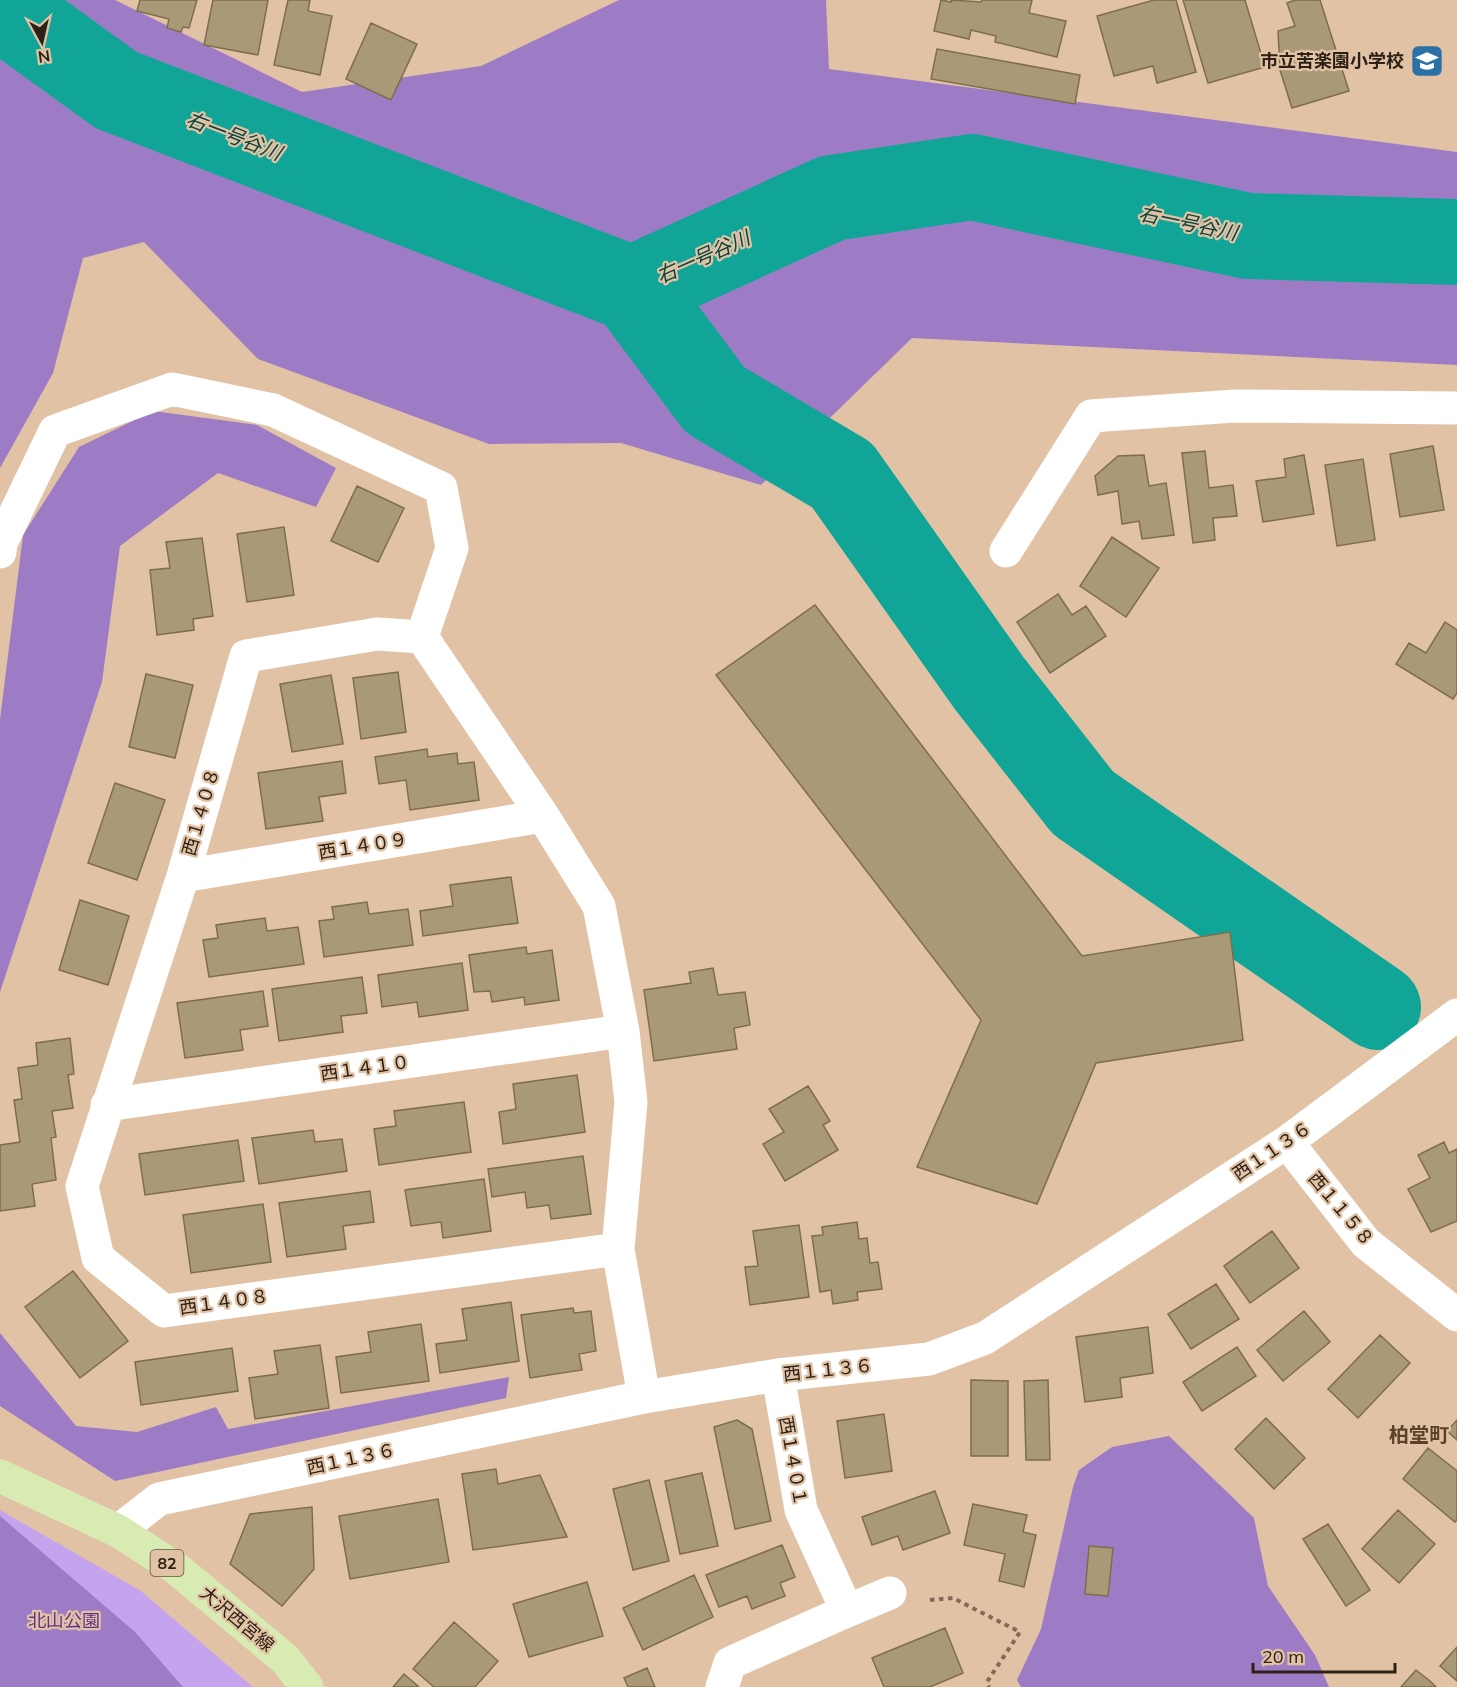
<svg xmlns="http://www.w3.org/2000/svg" width="1457" height="1687" font-family="Mulish,'Noto Sans JP',sans-serif">
	<rect width="100%" height="100%" fill="#e1c2a5"/>
	<!-- green -->
	<path fill="#c5a4ed" d="M0,1510L141,1591L253,1687H0Z"/>
	<!-- forest -->
	<path fill="#9e7cc5" d="M0,0H115L302,92L481,66L619,0H826L829,69L1457,152V365L912,338L761,485L621,443L489,444L258,359L144,242L83,258L53,373L0,468Z
		M153,411L257,425L336,468L316,507L218,473L120,546L102,682L0,992V719L23,535L79,447Z
		M0,1333L76,1426L137,1432L216,1407L228,1429L509,1377L506,1398L115,1481L0,1406Z
		M1169,1436L1254,1518L1268,1586L1315,1655L1329,1687H1021L1017,1680L1041,1629L1073,1487L1079,1470L1112,1447Z
		M0,1516L135,1632L183,1687H0Z"/>
	<g fill="none" stroke-linecap="round" stroke-linejoin="round">
		<!-- river -->
		<path stroke="#11a598" stroke-width="86" d="M0,6L116,90L632,289L832,198L972,177L1248,236L1457,242
			M632,289L715,400L842,475L989,683L1083,803L1378,1007"/>
	</g>
	<!-- building -->
	<path fill="#aa9976" stroke="#7e6d4c" stroke-width="1.5" d="M140,0H197L189,28L183,27L181,32L167,28L169,19L137,11Z
		M213,0H268L258,55L204,45Z
		M288,0H310L308,11L332,16L320,75L274,65Z
		M941,0L951,2V0L981,2L982,0H1032L1029,13L1066,21L1057,57L995,42L996,36L971,30L969,39L934,31Z
		M1154,0H1176L1196,72L1157,83L1153,66L1114,76L1097,16Z
		M1183,0H1245L1265,67L1208,83Z
		M1295,0H1320L1349,91L1292,108L1280,70L1278,31L1295,26L1287,3Z
		M371,23L417,44L391,100L346,79Z
		M937,49L1080,75L1075,104L931,79Z
		M1433,446L1444,510L1400,517L1390,454Z
		M1205,451L1209,488L1233,485L1237,516L1213,518L1215,540L1193,543L1182,453Z
		M1144,455L1149,486L1166,483L1174,535L1142,539L1139,521L1122,524L1118,491L1098,495L1095,476L1118,456Z
		M1304,455L1314,514L1263,522L1256,481L1286,477L1284,459Z
		M1363,459L1375,540L1337,546L1325,465Z
		M357,486L404,508L378,562L331,541Z
		M284,527L294,595L247,602L237,534Z
		M1112,537L1159,568L1126,617L1080,586Z
		M202,538L213,616L193,619L194,630L157,635L150,570L170,568L166,542Z
		M1058,594L1072,615L1086,606L1106,636L1050,673L1017,622Z
		M815,605L1082,956L1230,932L1243,1040L1096,1063L1037,1204L917,1167L981,1020L716,675Z
		M1445,622L1457,630V693L1453,699L1396,664L1409,643L1426,653Z
		M398,672L406,732L361,739L353,678Z
		M146,674L193,685L175,758L129,747Z
		M331,675L343,744L292,752L280,684Z
		M427,749L428,757L457,753L458,764L474,762L479,800L410,810L406,780L379,784L375,757Z
		M342,761L346,793L319,797L323,821L266,829L258,773Z
		M115,783L165,800L137,880L88,863Z
		M511,877L518,923L423,936L420,911L453,906L450,885Z
		M80,900L129,916L108,985L59,970Z
		M367,902L369,914L408,909L413,945L324,957L319,921L334,919L332,907Z
		M265,918L267,931L298,927L304,964L209,977L203,940L218,938L216,925Z
		M526,947L527,954L552,950L559,1000L525,1005L524,997L492,1002L490,991L474,992L469,955Z
		M462,963L468,1010L419,1017L417,1002L382,1007L378,975Z
		M713,968L718,995L745,992L750,1025L734,1028L737,1049L654,1061L644,990L691,983L689,972Z
		M362,977L367,1013L341,1016L343,1032L279,1041L272,989Z
		M263,991L268,1026L240,1030L243,1050L185,1058L177,1003Z
		M70,1038L74,1074L68,1075L73,1108L52,1111L56,1137L51,1138L56,1180L32,1184L35,1206L0,1211V1145L20,1142L14,1100L22,1099L18,1068L38,1065L36,1043Z
		M577,1075L585,1132L503,1144L499,1112L516,1109L513,1084Z
		M808,1086L830,1121L823,1125L838,1150L785,1181L763,1144L784,1132L769,1109Z
		M464,1102L471,1152L379,1165L374,1129L396,1126L394,1111Z
		M313,1130L315,1142L342,1139L347,1171L259,1184L252,1138Z
		M238,1140L244,1181L145,1195L139,1154Z
		M1444,1142L1449,1153L1457,1149V1221L1431,1232L1408,1189L1430,1178L1418,1155Z
		M583,1156L591,1214L551,1219L549,1205L527,1208L525,1192L492,1197L488,1169Z
		M484,1179L491,1231L443,1238L441,1222L411,1226L405,1190Z
		M370,1191L374,1222L343,1226L346,1249L287,1257L279,1203Z
		M263,1204L271,1262L191,1273L183,1215Z
		M857,1222L859,1239L867,1238L870,1263L878,1262L882,1289L857,1292L858,1300L833,1304L831,1290L820,1292L812,1236L823,1235L822,1227Z
		M799,1225L809,1297L750,1305L745,1267L758,1266L753,1231Z
		M1272,1231L1299,1268L1250,1303L1224,1266Z
		M73,1271L128,1341L80,1378L25,1307Z
		M1216,1284L1239,1319L1191,1349L1168,1314Z
		M511,1302L519,1361L440,1373L436,1344L467,1340L462,1309Z
		M573,1308L574,1313L591,1311L596,1351L579,1354L582,1370L530,1378L521,1315Z
		M1304,1311L1330,1342L1283,1381L1257,1350Z
		M421,1324L429,1381L341,1393L336,1357L371,1352L368,1332Z
		M1148,1327L1153,1373L1120,1378L1122,1397L1085,1402L1076,1337Z
		M1380,1335L1410,1363L1358,1418L1328,1389Z
		M320,1345L329,1408L255,1419L249,1378L278,1374L274,1351Z
		M1237,1347L1256,1376L1202,1411L1183,1382Z
		M232,1348L238,1391L141,1405L135,1362Z
		M971,1380L1008,1381V1456H971Z
		M1048,1380L1050,1460H1026L1024,1381Z
		M884,1414L892,1471L845,1478L837,1421Z
		M1266,1418L1305,1458L1274,1489L1235,1449Z
		M737,1420L752,1429L771,1521L735,1529L714,1427Z
		M1457,1420V1440L1447,1431Z
		M1428,1448L1457,1471V1520L1455,1522L1403,1479Z
		M496,1469L498,1484L540,1475L567,1537L473,1550L462,1474Z
		M702,1473L718,1546L680,1554L665,1481Z
		M649,1480L669,1561L633,1570L613,1489Z
		M935,1491L950,1533L903,1550L898,1536L872,1545L862,1517Z
		M438,1499L449,1562L350,1579L339,1516Z
		M973,1504L1027,1515L1023,1532L1036,1535L1024,1587L999,1581L1005,1554L964,1545Z
		M312,1507L314,1569L282,1606L230,1564L250,1514Z
		M1398,1510L1435,1544L1399,1583L1362,1549Z
		M1328,1524L1370,1590L1346,1606L1303,1539Z
		M782,1545L795,1577L780,1583L785,1596L752,1609L747,1596L719,1607L706,1575Z
		M1089,1546L1113,1548L1108,1596L1085,1594Z
		M694,1575L713,1617L643,1650L623,1608Z
		M587,1582L603,1636L529,1657L513,1604Z
		M454,1622L498,1661L475,1687H434L413,1669Z
		M945,1628L963,1673L930,1687H884L872,1658Z
		M1457,1647V1681L1440,1666Z
		M647,1668L655,1687H628L624,1678Z
		M1416,1670L1430,1681L1436,1687H1401Z
		M404,1674L419,1687H393Z"/>
	<g fill="none" stroke-linecap="round" stroke-linejoin="round">
		<!-- path -->
		<path stroke="#806b58" stroke-width="4" stroke-dasharray="4.5 4.5" stroke-linecap="butt" d="M930,1600L953,1598L1020,1632L987,1682L989,1687"/>
		<!-- minor -->
		<path stroke="#fff" stroke-width="33" d="M1006,551L1091,416L1235,406L1457,408
			M0,552L1,543L55,431L172,389L273,410L441,488L452,548L422,637
			M183,876L543,816
			M107,1105L623,1031
			M1287,1142L1366,1243L1457,1315
			M618,1249L164,1311L98,1258L82,1186L183,876L246,656L377,634L422,637L543,816L599,906L623,1031L631,1102L618,1249L644,1397
			M118,1531L159,1499L644,1397L778,1375L929,1359L985,1338L1287,1142L1457,1015
			M847,1611L890,1593
			M722,1687L730,1663L847,1611L801,1510L778,1375"/>
		<!-- major -->
		<path stroke="#d7ebb3" stroke-width="33" d="M0,1476L118,1531L177,1569L285,1659L307,1687"/>
	</g>
	<!-- icons -->
	<defs>
		<symbol id="school-square" viewBox="-11 -11 22 22"><rect x="-9" y="-9" width="18" height="18" rx="4" fill="#2b71a6" stroke="#e1c2a5"/><path d="M0-5L7-2L0 1L-7-2ZM-4 1L0 2.5L4 1V4Q0 6-4 4Z" fill="#fff"/></symbol>
	</defs>
	<g fill-rule="evenodd">
		<use href="#school-square" x="1408" y="42" width="38" height="38"/>
	</g>
	<g text-anchor="middle" stroke-width="4.5" stroke-linejoin="round" paint-order="stroke">
		<!-- shield labels -->
		<rect fill="#e1c2a5" stroke="#625141" stroke-width="1.5" x="150.5" y="1550" width="33" height="26" rx="4.5"/>
		<g font-size="16" font-weight="bold" fill="#2c2116">
			<text x="167" y="1569">82</text>
		</g>
		<!-- poi labels -->
		<g font-size="18" font-weight="bold" fill="#2c2116" stroke="#e1c2a5" text-anchor="end">
			<text x="1404" y="67">市立苦楽園小学校</text>
		</g>
		<!-- street labels -->
		<g font-size="18" fill="#2c2116" stroke="#e1c2a5">
			<text transform="translate(201 812) rotate(-74)" y="6">西１４０８</text>
			<text transform="translate(363 846) rotate(-9)" y="6">西１４０９</text>
			<text transform="translate(365 1068) rotate(-8)" y="6">西１４１０</text>
			<text transform="translate(1272 1151) rotate(-34)" y="6">西１１３６</text>
			<text transform="translate(1341 1209) rotate(50)" y="6">西１１５８</text>
			<text transform="translate(224 1302) rotate(-8)" y="6">西１４０８</text>
			<text transform="translate(828 1370) rotate(-6)" y="6">西１１３６</text>
			<text transform="translate(351 1459) rotate(-12)" y="6">西１１３６</text>
			<text transform="translate(793 1461) rotate(80)" y="6">西１４０１</text>
			<text transform="translate(237 1619) rotate(40)" y="6">大沢西宮線</text>
		</g>
		<!-- park labels -->
		<g font-size="18" fill="#5f328a" stroke="#e1c2a5">
			<text x="64" y="1627">北山公園</text>
		</g>
		<!-- water labels -->
		<g font-size="20" font-style="italic" fill="#09433d" stroke="#e1c2a5">
			<text transform="translate(234 136) rotate(21)" y="7">右一号谷川</text>
			<text transform="translate(1188 223) rotate(12)" y="7">右一号谷川</text>
			<text transform="translate(703 257) rotate(-24)" y="7">右一号谷川</text>
		</g>
		<!-- neighbourhood labels -->
		<g font-size="20" font-weight="bold" fill="#5b4128" stroke="#e1c2a5">
			<text x="1419" y="1442">柏堂町</text>
		</g>
	</g>
	<!-- north arrow -->
	<g transform="translate(42 42) rotate(172)" stroke="#e1c2a5" stroke-width="4.5" paint-order="stroke">
	<path d="M0-4.5L10 22L0 15L-10 22Z" fill="#2c2116"/>
	<text y="-9" font-size="16" font-weight="bold" text-anchor="middle" fill="#2c2116">N</text>
	</g>
	<!-- scale -->
	<path d="M1253 1663v9h142v-9" fill="none" stroke="#2c2116" stroke-width="3"/>
	<text x="1262" y="1663" font-size="18" fill="#2c2116" stroke="#e1c2a5" stroke-width="4.5" paint-order="stroke">20 m</text>
</svg>
